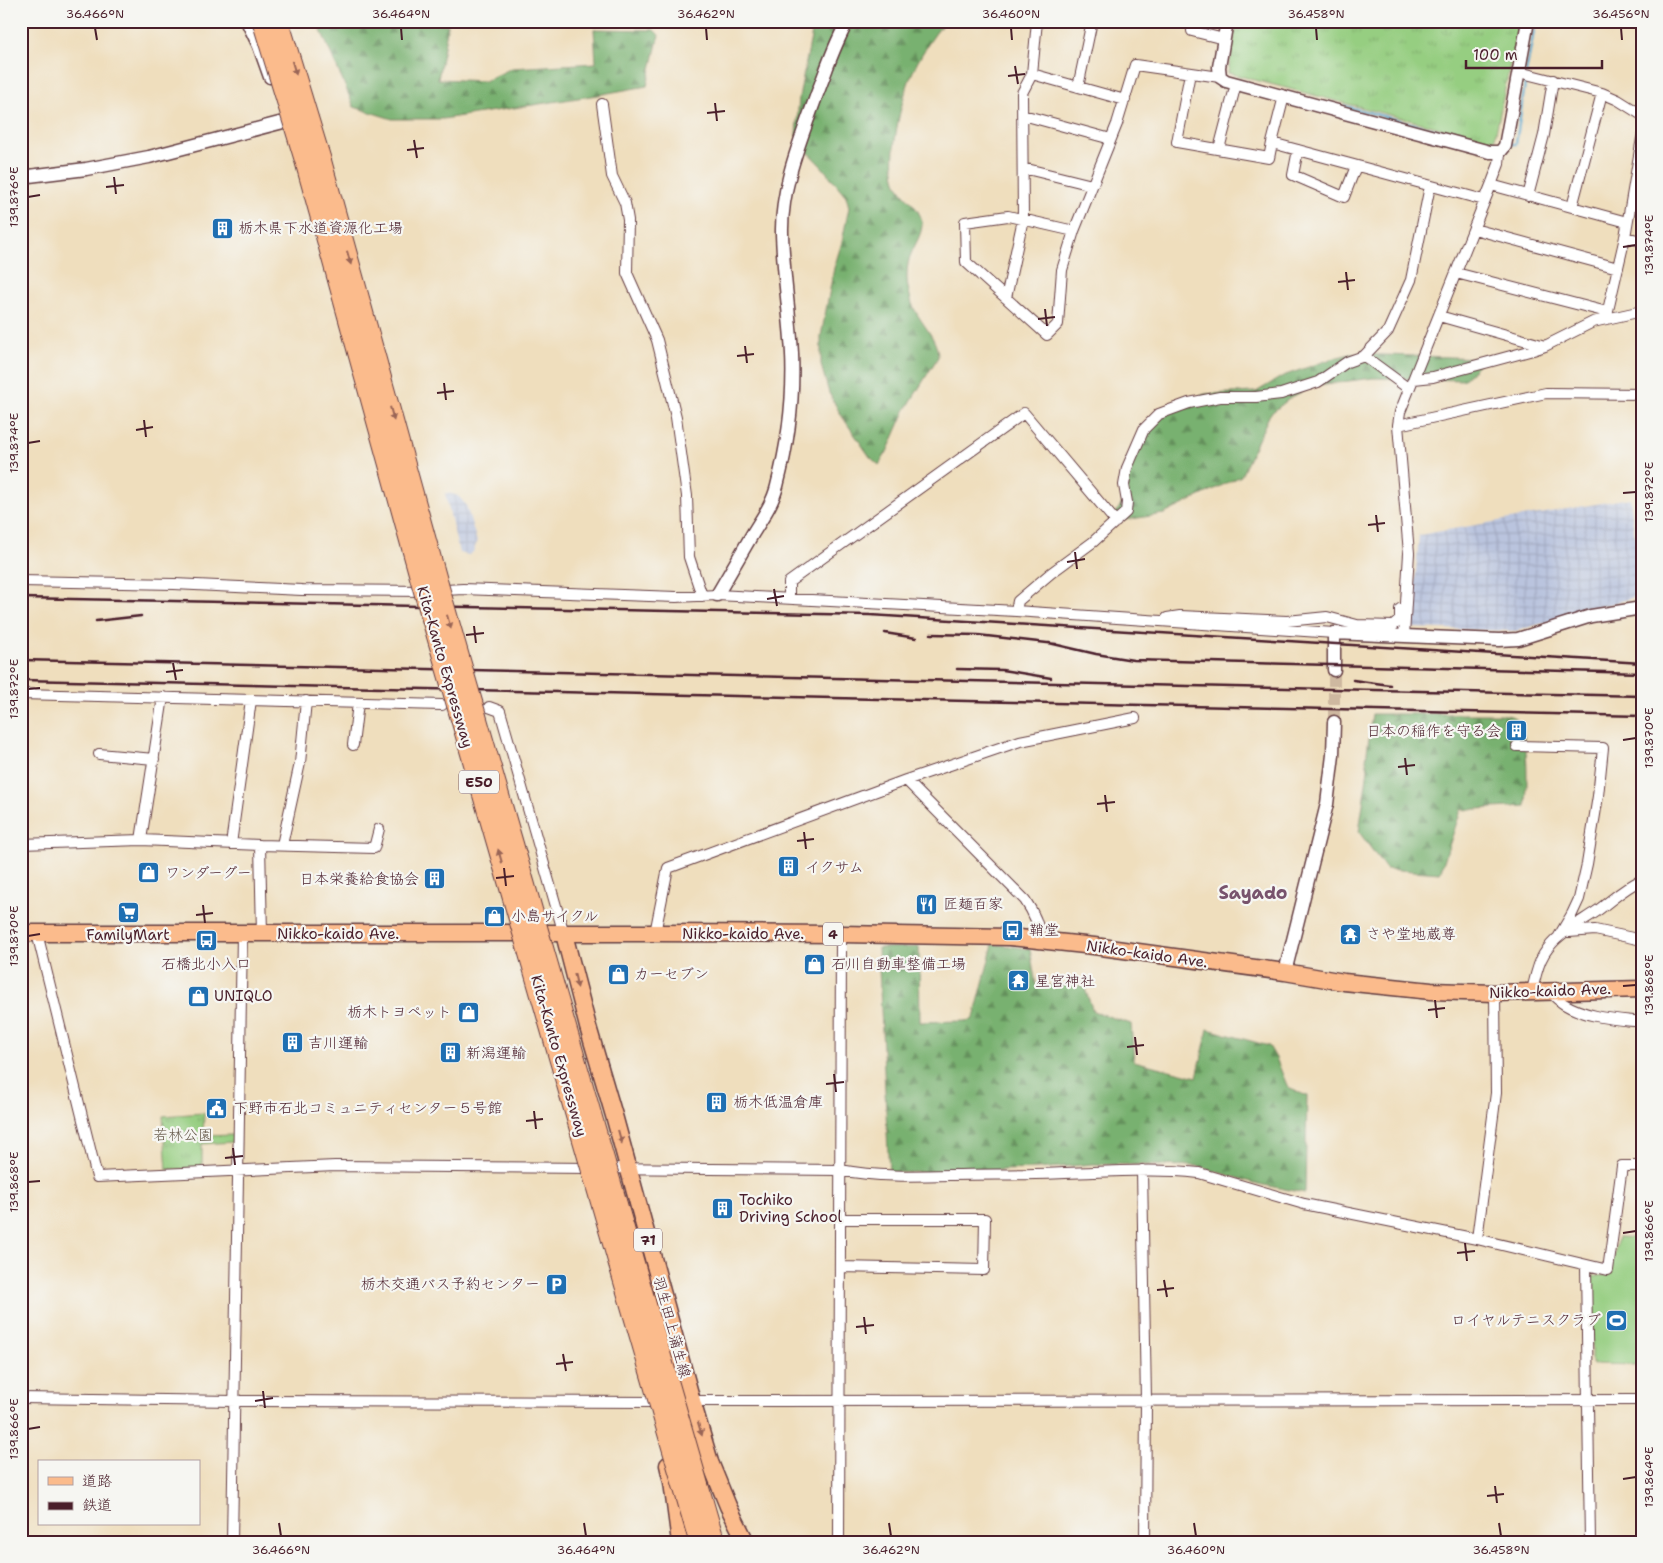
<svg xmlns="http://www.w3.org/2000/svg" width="1663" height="1563" font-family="'Shantell Sans','Klee One',sans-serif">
	<defs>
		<pattern id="industrial-grid" width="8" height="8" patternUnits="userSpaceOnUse" patternTransform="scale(1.25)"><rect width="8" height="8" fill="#bac4de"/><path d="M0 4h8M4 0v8" fill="none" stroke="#a1a8bf"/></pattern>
		<pattern id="grass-tufts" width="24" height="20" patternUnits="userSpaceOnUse" patternTransform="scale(1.25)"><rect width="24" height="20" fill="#96ce81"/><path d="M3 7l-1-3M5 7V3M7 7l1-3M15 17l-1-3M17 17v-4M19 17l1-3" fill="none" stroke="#83b070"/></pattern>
		<pattern id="forest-firs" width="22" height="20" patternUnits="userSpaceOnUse" patternTransform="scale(1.25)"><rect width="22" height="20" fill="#78b16f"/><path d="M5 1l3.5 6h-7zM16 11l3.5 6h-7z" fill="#648f5b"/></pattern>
	</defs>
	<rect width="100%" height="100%" fill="#f6f6f2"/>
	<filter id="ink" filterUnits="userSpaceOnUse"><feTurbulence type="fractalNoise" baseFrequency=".02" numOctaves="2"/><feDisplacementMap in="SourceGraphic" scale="10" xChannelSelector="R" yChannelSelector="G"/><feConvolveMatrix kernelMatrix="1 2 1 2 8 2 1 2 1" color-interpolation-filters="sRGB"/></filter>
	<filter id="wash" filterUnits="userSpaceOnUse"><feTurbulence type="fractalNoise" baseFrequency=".0096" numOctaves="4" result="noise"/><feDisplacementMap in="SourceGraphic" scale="20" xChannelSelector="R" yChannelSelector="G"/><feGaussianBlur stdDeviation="1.12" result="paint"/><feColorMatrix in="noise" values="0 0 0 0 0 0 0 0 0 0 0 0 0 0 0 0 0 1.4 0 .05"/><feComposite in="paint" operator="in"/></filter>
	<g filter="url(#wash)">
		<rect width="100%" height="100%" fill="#efdebd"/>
		<!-- industrial -->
		<path fill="url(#industrial-grid)" d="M445,493L452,494L458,496L466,505L477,542L473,552L469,555L459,553Z
			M1630,498L1642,595L1516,631L1411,628L1419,535Z"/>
		<!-- grass -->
		<path fill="url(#grass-tufts)" stroke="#707656" d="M1237,21H1519L1494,142L1228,73Z
			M204,1113L203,1136L234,1135L233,1142L202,1144V1167L167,1170L163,1116Z"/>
		<!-- forest -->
		<path fill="url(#forest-firs)" stroke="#61684d" d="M317,21H426L448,25L438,79L485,81L512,68L596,63L594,29L654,30L659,35L647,86L597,95L443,119H392L354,107Z
			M816,21H945C932,37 919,57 911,76C901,101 888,156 896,181C901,196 920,206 922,222C923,233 915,244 911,254C906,265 906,281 909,292C910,296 911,302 913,306C920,323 938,338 938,357L905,411L887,452L879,465L870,457L841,415L829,393L821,365V336L834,268L842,242L849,207L846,196L822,167L799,143L796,135L799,97L812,32Z
			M1350,354L1484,358L1464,380L1373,378L1317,385L1293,396L1270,414L1241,476L1164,514L1111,522L1123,501L1137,439L1177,405L1205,394L1256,392L1283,376L1334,358Z
			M1372,714H1500C1504,715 1511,715 1515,718C1530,727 1527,789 1526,806L1461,810L1440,873L1386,869L1359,832L1368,769L1366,760Z
			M993,944L1030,949L1036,985L1084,986L1093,1011L1131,1024L1134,1061L1197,1077L1208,1029L1269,1046L1276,1058L1288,1088L1307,1096L1305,1193L1258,1184L1198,1166L1093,1164L1038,1169L889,1173L878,948L919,947L920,1022L964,1021L972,1020L975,1014Z"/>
		<!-- pitch -->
		<path fill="#96ce81" stroke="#707656" d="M1618,1237L1642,1238V1365L1592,1364V1276L1610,1275Z"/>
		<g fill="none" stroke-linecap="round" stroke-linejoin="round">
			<!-- stream -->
			<path stroke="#53a6ce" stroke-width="2.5" d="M1526,72L1536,21
				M1344,106L1489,144H1501
				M1509,144H1516L1526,77"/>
		</g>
	</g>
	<g filter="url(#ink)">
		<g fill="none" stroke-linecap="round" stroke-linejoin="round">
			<!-- tertiary-tunnel -->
			<path stroke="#ceb8a0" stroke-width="12" stroke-dasharray="12 6" stroke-linecap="butt" d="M1334,722V670"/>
			<defs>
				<path id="minor" d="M1194,21L1192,31L1224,39
					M1519,72L1602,93L1618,100L1642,115
					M1190,73L1177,142L1269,158L1272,143L1484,200
					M1032,74L1125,100
					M1078,87L1092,21
					M602,104L612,176L625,203L628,220L627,273L657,340L676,417L687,496L689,557L702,596
					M1023,115L1111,139
					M1272,143L1284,96
					M1219,149L1236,84
					M1298,150L1293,175L1344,197L1356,166
					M1023,168L1092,185
					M1491,185L1627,222
					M1528,196L1544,135L1553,80
					M1572,207L1602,93
					M1474,229L1618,268
					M1074,231L1008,216L965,222L966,262L1047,335L1058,324L1062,270L1074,231L1117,124L1135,65L1220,77
					M1625,237L1642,241
					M1456,273L1607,312
					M1006,298L1023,219L1022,93L1032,74L1037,21
					M1439,316L1545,346
					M1606,319L1625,237L1642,138
					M1364,356L1409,389
					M1414,379L1433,377L1533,350L1545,346L1593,322L1642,311
					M1398,425L1546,393L1642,394
					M21,581L174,584L302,590L428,591L463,589L676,597L717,595L1016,611L1334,633
					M789,599V582L1024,413L1116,522
					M1016,611L1018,601L1051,573L1093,542L1126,512L1127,502L1124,485L1127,468L1144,429L1159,414L1189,403L1220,397H1256L1281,394L1318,382L1347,362L1364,356L1388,331L1411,280L1430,186
					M1167,618L1180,616L1287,621L1327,617L1357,625L1393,626L1400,620V609
					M1404,636L1409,553L1398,425L1400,412L1491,185L1499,164L1500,152
					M21,694L442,705
					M489,707L500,711L564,934
					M353,745L358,703
					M1517,746L1603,748L1598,796L1587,864L1579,899L1572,914L1559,936
					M99,754L154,759
					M906,780L1025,900C1034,913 1039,924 1041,940
					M141,840L163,697
					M21,844L141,840L260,845L262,934
					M231,844L251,700
					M260,845L374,848L379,829
					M282,845L300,763L306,701
					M1569,932L1595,930L1642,940
					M37,933L97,1177L335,1166L840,1170C877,1177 913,1176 951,1175C989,1174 1027,1175 1065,1173C1110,1172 1154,1168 1199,1173L1304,1204L1477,1239L1608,1270L1622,1166H1642
					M655,933L668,868L906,780L1020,741L1135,718
					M1532,991C1535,979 1537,965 1544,954C1556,934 1578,924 1597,911C1612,900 1625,887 1642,880
					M1549,991C1554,996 1559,1001 1564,1004C1587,1018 1616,1019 1642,1022
					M1142,1170L1146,1400L1145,1542
					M1477,1239L1496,1093L1495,993
					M1586,1265L1590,1542
					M840,1267L984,1270L985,1219H840
					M21,1398L235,1401L663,1402
					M687,1401L1642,1400
					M232,1542L242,934
					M839,1542L841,934"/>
				<path id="tertiary" d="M247,21L259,46L270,77
					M1227,21L1219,67L1220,77L1226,81L1490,152H1500L1505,146L1528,21
					M21,177L86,169L149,157L287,121
					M717,595C729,574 741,554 753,533C762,518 773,503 777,486C788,444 794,398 792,354C790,314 783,274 782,233C781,185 801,139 817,94C827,69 834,44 848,21
					M1334,670V633L1499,640L1518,639L1591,616L1642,608
					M1285,972L1327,804L1333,755L1334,722"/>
				<path id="primary" d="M564,934L588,1027L615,1119L692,1401L710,1462L728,1506L746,1542
					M668,1465L672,1482L680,1542"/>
				<path id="trunk" d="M21,933H655L841,934L1010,937L1094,946L1285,972L1344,982L1431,991L1495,993L1642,989"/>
			</defs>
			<!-- minor casing -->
			<use href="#minor" stroke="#633c41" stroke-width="12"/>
			<!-- tertiary casing -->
			<use href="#tertiary" stroke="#633c41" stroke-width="15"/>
			<!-- primary casing -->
			<use href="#primary" stroke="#633c41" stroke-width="19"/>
			<!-- trunk casing -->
			<use href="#trunk" stroke="#633c41" stroke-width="19"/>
			<!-- minor -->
			<use href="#minor" stroke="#fff" stroke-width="10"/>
			<!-- tertiary -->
			<use href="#tertiary" stroke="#fff" stroke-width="12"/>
			<!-- primary -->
			<use href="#primary" stroke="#fbbb8c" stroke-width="16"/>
			<!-- trunk -->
			<use href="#trunk" stroke="#fbbb8c" stroke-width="16"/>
			<!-- rail -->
			<path stroke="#4a1f2b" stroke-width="2.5" d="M21,598L870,615L1642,663
				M96,621L141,616
				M885,633L916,638
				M931,634L978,635L1056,644
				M1049,643L1096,654L1133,660L1642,673
				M21,660L1642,696
				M957,669L1002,670L1051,678
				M21,680L1642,716
				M1353,680L1390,685"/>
			<defs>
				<path id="motorway-bridge" d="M262,21L305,162L422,586L699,1542
					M279,21L321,159L439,586L715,1542"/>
			</defs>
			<!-- motorway-bridge casing -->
			<use href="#motorway-bridge" stroke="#633c41" stroke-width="21" stroke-linecap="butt"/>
			<!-- motorway-bridge -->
			<use href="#motorway-bridge" stroke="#fbbb8c" stroke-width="19"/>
		</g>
		<!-- one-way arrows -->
		<defs><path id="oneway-solid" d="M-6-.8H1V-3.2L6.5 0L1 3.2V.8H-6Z" transform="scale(1.25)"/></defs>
		<g fill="#9a6557">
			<use href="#oneway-solid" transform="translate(294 68) rotate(73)"/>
			<use href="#oneway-solid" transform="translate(349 258) rotate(74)"/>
			<use href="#oneway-solid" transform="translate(392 414) rotate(75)"/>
			<use href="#oneway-solid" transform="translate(449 622) rotate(74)"/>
			<use href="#oneway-solid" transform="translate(500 856) rotate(-106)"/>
			<use href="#oneway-solid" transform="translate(576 981) rotate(77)"/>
			<use href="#oneway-solid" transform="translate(620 1137) rotate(75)"/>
			<use href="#oneway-solid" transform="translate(700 1429) rotate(73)"/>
		</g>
	</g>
	<!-- ticks -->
	<path fill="none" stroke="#4a1f2b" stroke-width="2" d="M95,28L97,40M401,28L402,40M706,28L707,40M1011,28L1012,40M1316,28L1317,40M1621,28L1622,40M1015,66L1018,84M1008,76L1025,74M715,103L717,121M707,113L725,111M414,140L417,158M407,150L424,148M114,177L116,194M106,187L124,185M28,197L40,195M1623,247L1636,245M1346,272L1348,290M1338,282L1355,280M1045,309L1047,326M1038,319L1055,317M745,346L747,363M737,356L754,354M444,383L446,400M437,393L454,391M144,420L146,437M136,430L153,427M28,443L40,441M1623,493L1636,492M1376,515L1378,532M1368,525L1385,523M1075,552L1077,569M1067,562L1085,559M774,589L777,606M767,599L784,596M474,626L476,643M466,635L484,633M173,663L176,680M166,672L183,670M28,689L40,688M1623,740L1636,738M1405,758L1407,775M1398,767L1415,765M1105,795L1107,812M1097,804L1115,802M804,832L806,849M797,841L814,839M504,868L506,886M496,878L514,876M203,905L205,923M196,915L213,913M28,936L40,934M1623,986L1636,985M1435,1000L1437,1018M1428,1010L1445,1008M1135,1037L1137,1055M1127,1047L1144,1045M834,1074L836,1092M826,1084L844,1082M534,1111L536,1129M526,1121L543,1119M233,1148L235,1165M225,1158L243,1156M28,1182L40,1181M1623,1233L1636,1231M1465,1243L1467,1261M1457,1253L1475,1251M1164,1280L1167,1297M1157,1290L1174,1288M864,1317L866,1334M856,1327L874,1325M563,1354L566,1371M556,1364L573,1362M263,1391L265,1408M255,1401L273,1398M28,1429L40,1427M1623,1479L1636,1477M1495,1486L1497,1503M1487,1496L1504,1494M279,1523L281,1536M584,1523L586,1536M889,1523L891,1536M1194,1523L1196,1536M1499,1523L1501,1536"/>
	<!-- icons -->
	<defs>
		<symbol id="building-square" viewBox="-11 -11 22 22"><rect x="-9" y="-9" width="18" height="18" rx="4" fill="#1f6fb2" stroke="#f6f6f2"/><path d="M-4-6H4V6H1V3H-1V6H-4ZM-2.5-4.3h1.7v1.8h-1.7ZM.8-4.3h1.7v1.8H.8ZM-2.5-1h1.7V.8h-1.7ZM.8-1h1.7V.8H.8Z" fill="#fff"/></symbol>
		<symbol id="shop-square" viewBox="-11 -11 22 22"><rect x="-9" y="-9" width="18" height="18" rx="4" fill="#1f6fb2" stroke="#f6f6f2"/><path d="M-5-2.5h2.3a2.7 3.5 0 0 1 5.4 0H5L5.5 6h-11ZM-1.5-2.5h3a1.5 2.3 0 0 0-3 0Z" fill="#fff"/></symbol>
		<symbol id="restaurant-square" viewBox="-11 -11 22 22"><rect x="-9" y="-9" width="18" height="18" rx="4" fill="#1f6fb2" stroke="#f6f6f2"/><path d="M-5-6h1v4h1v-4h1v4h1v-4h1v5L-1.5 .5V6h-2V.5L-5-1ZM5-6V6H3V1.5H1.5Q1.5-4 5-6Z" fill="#fff"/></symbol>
		<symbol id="supermarket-square" viewBox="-11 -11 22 22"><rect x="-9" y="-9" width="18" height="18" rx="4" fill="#1f6fb2" stroke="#f6f6f2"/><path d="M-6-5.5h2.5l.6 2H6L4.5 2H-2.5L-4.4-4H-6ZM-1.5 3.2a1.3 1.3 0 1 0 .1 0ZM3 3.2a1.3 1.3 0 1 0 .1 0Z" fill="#fff"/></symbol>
		<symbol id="bus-square" viewBox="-11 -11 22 22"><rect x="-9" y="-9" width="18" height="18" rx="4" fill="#1f6fb2" stroke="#f6f6f2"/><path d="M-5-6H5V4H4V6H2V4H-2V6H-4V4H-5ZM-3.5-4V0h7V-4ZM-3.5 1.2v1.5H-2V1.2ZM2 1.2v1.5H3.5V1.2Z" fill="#fff"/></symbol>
		<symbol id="temple-square" viewBox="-11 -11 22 22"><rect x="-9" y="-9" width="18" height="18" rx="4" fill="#1f6fb2" stroke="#f6f6f2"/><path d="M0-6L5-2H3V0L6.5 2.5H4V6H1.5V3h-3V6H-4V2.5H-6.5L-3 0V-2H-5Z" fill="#fff"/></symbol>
		<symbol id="civic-square" viewBox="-11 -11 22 22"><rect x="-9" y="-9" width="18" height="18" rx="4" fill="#1f6fb2" stroke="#f6f6f2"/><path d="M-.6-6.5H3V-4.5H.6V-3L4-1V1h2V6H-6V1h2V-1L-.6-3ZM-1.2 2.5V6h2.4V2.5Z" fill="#fff"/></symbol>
		<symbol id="parking-square" viewBox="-11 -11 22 22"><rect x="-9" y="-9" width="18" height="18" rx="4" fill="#1f6fb2" stroke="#f6f6f2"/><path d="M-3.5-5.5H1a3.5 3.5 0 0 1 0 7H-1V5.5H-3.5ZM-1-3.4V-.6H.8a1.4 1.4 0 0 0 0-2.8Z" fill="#fff"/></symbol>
		<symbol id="stadium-square" viewBox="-11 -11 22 22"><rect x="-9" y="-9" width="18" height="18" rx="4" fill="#1f6fb2" stroke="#f6f6f2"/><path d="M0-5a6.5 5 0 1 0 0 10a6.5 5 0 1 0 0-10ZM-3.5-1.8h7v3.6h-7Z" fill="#fff"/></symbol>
	</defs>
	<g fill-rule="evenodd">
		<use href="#building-square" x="210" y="216" width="25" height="25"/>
		<use href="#building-square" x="1504" y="718" width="25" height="25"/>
		<use href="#building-square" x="776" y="854" width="25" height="25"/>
		<use href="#shop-square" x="136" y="860" width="25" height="25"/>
		<use href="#building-square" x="422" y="866" width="25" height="25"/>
		<use href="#restaurant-square" x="914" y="892" width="25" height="25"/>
		<use href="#supermarket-square" x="116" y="900" width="25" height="25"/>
		<use href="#shop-square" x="482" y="904" width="25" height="25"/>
		<use href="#bus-square" x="1000" y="918" width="25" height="25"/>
		<use href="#temple-square" x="1338" y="922" width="25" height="25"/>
		<use href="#bus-square" x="194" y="928" width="25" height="25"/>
		<use href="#shop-square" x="802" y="952" width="25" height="25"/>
		<use href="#shop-square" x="606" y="962" width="25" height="25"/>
		<use href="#temple-square" x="1006" y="968" width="25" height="25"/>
		<use href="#shop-square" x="186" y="984" width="25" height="25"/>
		<use href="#shop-square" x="456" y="1000" width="25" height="25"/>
		<use href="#building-square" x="280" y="1030" width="25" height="25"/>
		<use href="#building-square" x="438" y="1040" width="25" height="25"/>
		<use href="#building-square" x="704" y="1090" width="25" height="25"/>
		<use href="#civic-square" x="204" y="1096" width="25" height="25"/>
		<use href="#building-square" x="710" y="1196" width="25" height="25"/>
		<use href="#parking-square" x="544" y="1272" width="25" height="25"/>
		<use href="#stadium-square" x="1604" y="1308" width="25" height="25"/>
	</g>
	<g text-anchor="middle" stroke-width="4.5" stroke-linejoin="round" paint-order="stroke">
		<!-- shield labels -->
		<g fill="#f6f6f2" stroke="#7e6067" stroke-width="1">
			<rect x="459" y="770.5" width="40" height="23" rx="4"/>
			<rect x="823" y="922.5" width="20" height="23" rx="4"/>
			<rect x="634" y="1228.5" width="28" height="23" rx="4"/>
		</g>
		<g font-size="14" font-weight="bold" fill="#4a1f2b">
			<text x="479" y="787">E50</text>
			<text x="833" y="939">4</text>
			<text x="648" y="1245">71</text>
		</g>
		<!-- poi labels -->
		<g font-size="15" fill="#4a1f2b" stroke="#f6f6f2" text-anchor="start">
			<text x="238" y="233">栃木県下水道資源化工場</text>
			<text x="1501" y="736" text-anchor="end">日本の稲作を守る会</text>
			<text x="805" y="872">イクサム</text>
			<text x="165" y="878">ワンダーグー</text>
			<text x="419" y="884" text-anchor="end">日本栄養給食協会</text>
			<text x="943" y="909">匠麺百家</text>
			<text x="511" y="921">小島サイクル</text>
			<text x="1029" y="935">鞘堂</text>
			<text x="1366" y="939">さや堂地蔵尊</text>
			<text x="128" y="940" text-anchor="middle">FamilyMart</text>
			<text x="206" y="969" text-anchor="middle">石橋北小入口</text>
			<text x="831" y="969">石川自動車整備工場</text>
			<text x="634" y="979">カーセブン</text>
			<text x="1035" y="986">星宮神社</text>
			<text x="214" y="1001">UNIQLO</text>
			<text x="452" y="1017" text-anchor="end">栃木トヨペット</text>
			<text x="308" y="1048">吉川運輸</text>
			<text x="466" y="1058">新潟運輸</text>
			<text x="733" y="1107">栃木低温倉庫</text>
			<text x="233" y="1113">下野市石北コミュニティセンター５号館</text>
			<text x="739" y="1205">Tochiko<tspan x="739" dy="17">Driving School</tspan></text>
			<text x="540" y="1289" text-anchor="end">栃木交通バス予約センター</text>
			<text x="1601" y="1325" text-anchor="end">ロイヤルテニスクラブ</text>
		</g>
		<!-- street labels -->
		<g font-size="15" fill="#4a1f2b" stroke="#f6f6f2">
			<text transform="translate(445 667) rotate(74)" y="5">Kita-Kanto Expressway</text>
			<text x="338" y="939">Nikko-kaido Ave.</text>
			<text x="743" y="939">Nikko-kaido Ave.</text>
			<text transform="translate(1147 954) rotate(8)" y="5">Nikko-kaido Ave.</text>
			<text transform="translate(1550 991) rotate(-2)" y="5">Nikko-kaido Ave.</text>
			<text transform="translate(559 1056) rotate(74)" y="5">Kita-Kanto Expressway</text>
			<text transform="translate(672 1327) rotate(75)" y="5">羽生田上蒲生線</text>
		</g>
		<!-- park labels -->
		<g font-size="15" fill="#615445" stroke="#f6f6f2">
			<text x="183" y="1140">若林公園</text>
		</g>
		<!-- quarter labels -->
		<g font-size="18" font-weight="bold" fill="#78536d" stroke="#f6f6f2">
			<text x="1253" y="899">Sayado</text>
		</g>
	</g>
	<!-- margin -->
	<rect width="1663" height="1563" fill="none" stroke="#f6f6f2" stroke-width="55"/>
	<!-- legend -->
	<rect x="38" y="1460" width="162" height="65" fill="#f6f6f2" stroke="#b1a0a2"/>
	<rect x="48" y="1477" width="25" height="8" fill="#fbbb8c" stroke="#b1a0a2"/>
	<text x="82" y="1486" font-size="15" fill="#4a1f2b">道路</text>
	<rect x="48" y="1502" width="25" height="8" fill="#4a1f2b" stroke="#b1a0a2"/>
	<text x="82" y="1510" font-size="15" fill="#4a1f2b">鉄道</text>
	<!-- scale -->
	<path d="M1466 60v8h136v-8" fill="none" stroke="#4a1f2b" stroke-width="2.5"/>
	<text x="1473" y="60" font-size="15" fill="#4a1f2b" stroke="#f6f6f2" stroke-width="4" paint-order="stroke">100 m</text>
	<rect x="28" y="28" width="1608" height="1508" fill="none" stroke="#4a1f2b" stroke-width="2"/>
	<g font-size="12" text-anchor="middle" fill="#4a1f2b">
		<text x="95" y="18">36.466°N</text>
		<text x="401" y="18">36.464°N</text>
		<text x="706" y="18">36.462°N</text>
		<text x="1011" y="18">36.460°N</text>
		<text x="1316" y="18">36.458°N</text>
		<text x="1621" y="18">36.456°N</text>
		<text transform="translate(14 197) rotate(-90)" y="4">139.876°E</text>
		<text transform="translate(1649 245) rotate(-90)" y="4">139.874°E</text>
		<text transform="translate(14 443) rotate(-90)" y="4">139.874°E</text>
		<text transform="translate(1649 492) rotate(-90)" y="4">139.872°E</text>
		<text transform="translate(14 689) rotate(-90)" y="4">139.872°E</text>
		<text transform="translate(1649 738) rotate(-90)" y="4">139.870°E</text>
		<text transform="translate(14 936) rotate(-90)" y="4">139.870°E</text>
		<text transform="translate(1649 985) rotate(-90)" y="4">139.868°E</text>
		<text transform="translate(14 1182) rotate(-90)" y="4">139.868°E</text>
		<text transform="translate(1649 1231) rotate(-90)" y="4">139.866°E</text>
		<text transform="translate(14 1429) rotate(-90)" y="4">139.866°E</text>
		<text transform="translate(1649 1477) rotate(-90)" y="4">139.864°E</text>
		<text x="281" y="1554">36.466°N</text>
		<text x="586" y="1554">36.464°N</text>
		<text x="891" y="1554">36.462°N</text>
		<text x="1196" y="1554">36.460°N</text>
		<text x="1501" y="1554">36.458°N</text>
	</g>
</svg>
